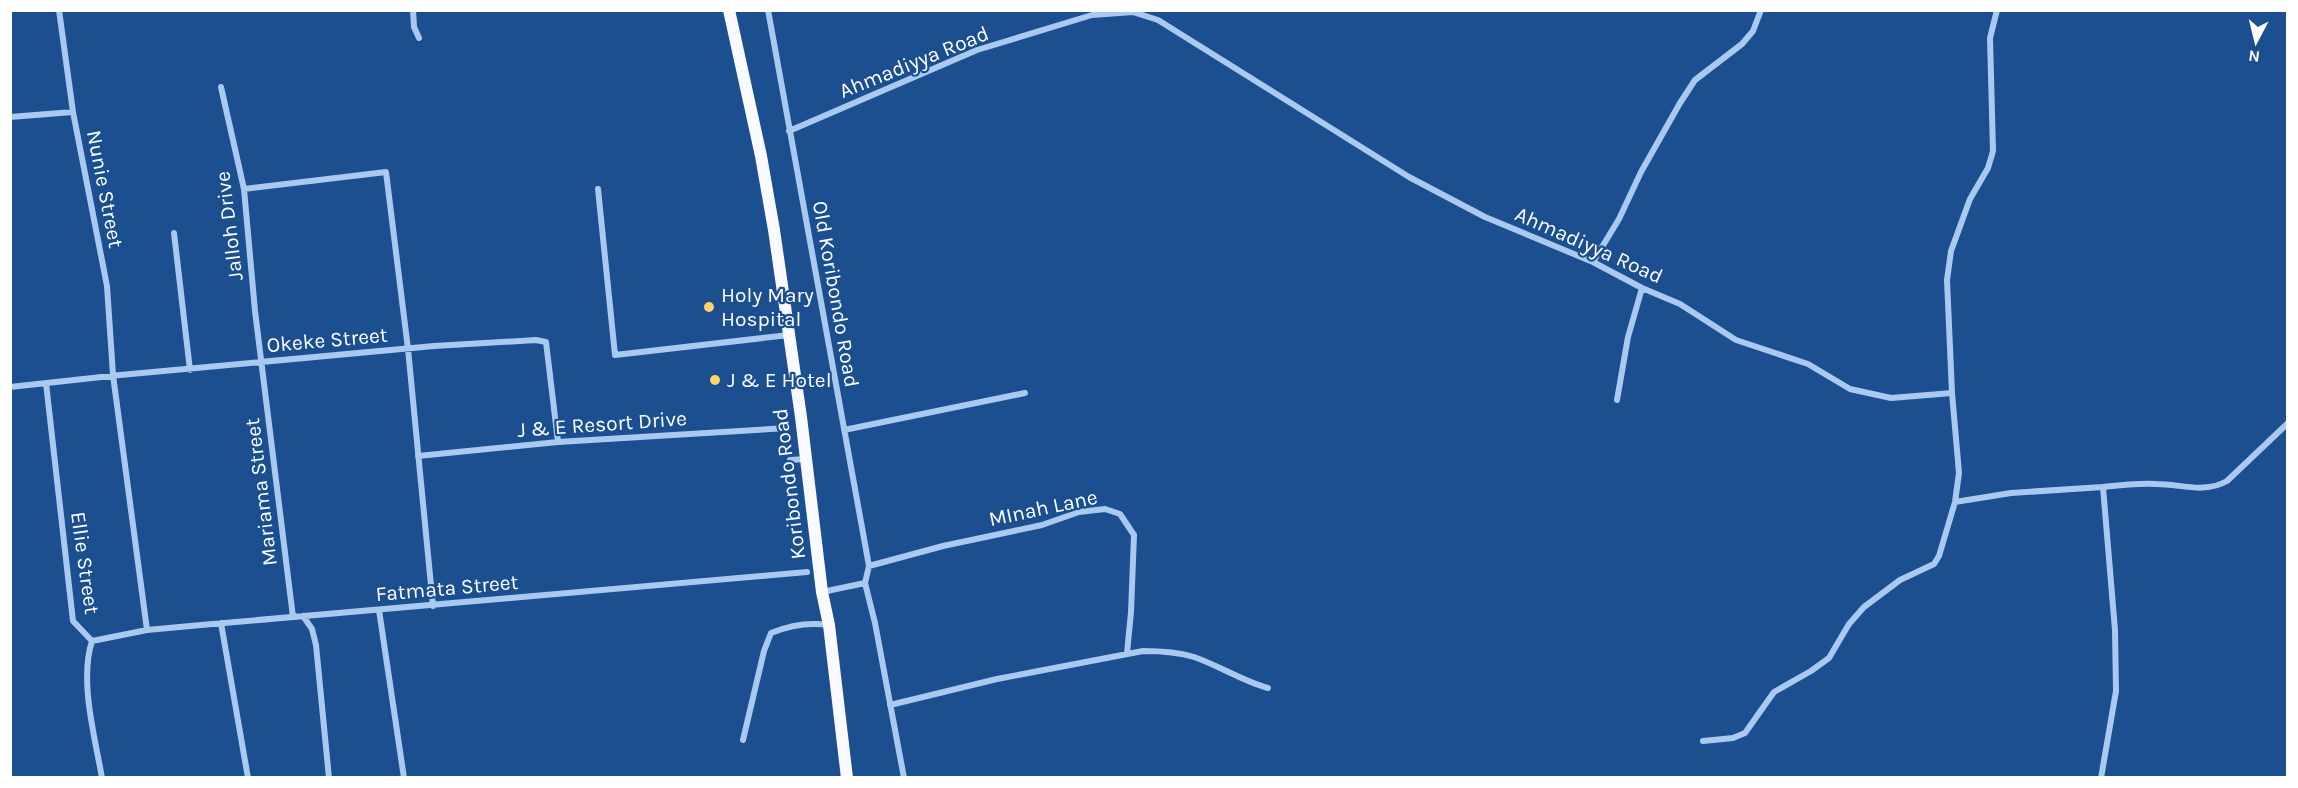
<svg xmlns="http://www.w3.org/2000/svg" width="2298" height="788" font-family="Karla,sans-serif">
	<rect width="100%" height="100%" fill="#1b4f8f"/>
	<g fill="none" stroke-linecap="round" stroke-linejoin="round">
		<!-- minor -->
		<path stroke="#a9c9ee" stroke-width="6" d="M59,10L73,112L107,286L113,375L147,630
			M413,10L414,27L419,38
			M768,10L869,566L865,583L822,592
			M221,87L244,189L255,311L293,617
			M10,117L73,112
			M789,131L977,50L1092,15L1133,12L1158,20L1409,177L1485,217L1593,262L1642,288L1680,304L1736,340L1808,364L1850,389L1891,398L1952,393L1959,473L1955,502L1939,556L1934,564L1900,580L1864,607L1849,624L1829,658L1811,671L1774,692L1745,733L1733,738L1703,741
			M244,189L386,172L408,349L433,606
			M598,189L615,355L789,335
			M174,233L190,370
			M1593,262L1619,219L1641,172L1680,103L1695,80L1742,44L1753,31L1761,10
			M46,383L73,621L92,641C79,681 95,737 102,778
			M10,387L120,375L434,346L536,340L546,342L558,442
			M1952,393L1947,280L1951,251L1970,199L1988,168L1993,151L1990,38L1997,10
			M1617,400L1628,337L1642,288
			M844,430L1025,393
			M418,456L558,442L788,428
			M790,460L806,459
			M2103,487C2121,485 2138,483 2156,484C2181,484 2204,494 2227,481L2288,423
			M1955,502L2011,493L2103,487L2115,630L2116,691L2101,778
			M869,566L943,546L1042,525L1079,512L1105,509L1120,514L1134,535L1131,612L1127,653
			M865,583L875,623L904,778
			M379,610L404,778
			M303,616L312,629L316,645L329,778
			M221,623L248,778
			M92,641L147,630L201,625L807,572
			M890,705L997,679L1143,651C1160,651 1178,652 1194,657C1220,666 1242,681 1268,688
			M743,740L764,651L771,633C790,625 809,622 829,625"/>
		<!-- trunk -->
		<path stroke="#f8faff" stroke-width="12" d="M729,10L761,156L774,230L801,417L822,592L829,625L847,778"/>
	</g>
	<!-- markers -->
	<g fill="#ffd166" stroke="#1b4f8f" stroke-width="2">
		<circle cx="709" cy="307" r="6"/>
		<circle cx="715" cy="380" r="6"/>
	</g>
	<g text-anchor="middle" stroke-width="4.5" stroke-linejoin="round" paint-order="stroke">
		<!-- street labels -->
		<g font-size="21" fill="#fff" stroke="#1b4f8f">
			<text transform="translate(914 62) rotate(-22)" y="7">Ahmadiyya Road</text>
			<text transform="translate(105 189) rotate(79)" y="7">Nunie Street</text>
			<text transform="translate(229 226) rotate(-97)" y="7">Jalloh Drive</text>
			<text transform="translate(1589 245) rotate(24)" y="7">Ahmadiyya Road</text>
			<text transform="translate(836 294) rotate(80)" y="7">Old Koribondo Road</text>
			<text transform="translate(327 340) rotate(-5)" y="7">Okeke Street</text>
			<text transform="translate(602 424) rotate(-4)" y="7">J &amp; E Resort Drive</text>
			<text transform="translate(789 484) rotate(-97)" y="7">Koribondo Road</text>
			<text transform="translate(261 492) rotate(-97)" y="7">Mariama Street</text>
			<text transform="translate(1043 508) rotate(-12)" y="7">MInah Lane</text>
			<text transform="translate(85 563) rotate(82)" y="7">Ellie Street</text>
			<text transform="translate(447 588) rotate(-5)" y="7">Fatmata Street</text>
		</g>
		<!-- poi labels -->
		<g font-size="21" fill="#fff" stroke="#1b4f8f" text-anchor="start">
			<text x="721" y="302">Holy Mary<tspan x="721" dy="24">Hospital</tspan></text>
			<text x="727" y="387">J &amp; E Hotel</text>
		</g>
	</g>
	<!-- border -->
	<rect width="2298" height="788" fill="none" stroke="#ffffff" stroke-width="24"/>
	<!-- north arrow -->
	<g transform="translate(2256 42) rotate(187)" stroke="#1b4f8f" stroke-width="4.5" paint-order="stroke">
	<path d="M0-4.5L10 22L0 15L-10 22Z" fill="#ffffff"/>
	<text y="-9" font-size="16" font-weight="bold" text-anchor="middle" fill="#ffffff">N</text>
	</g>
</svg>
